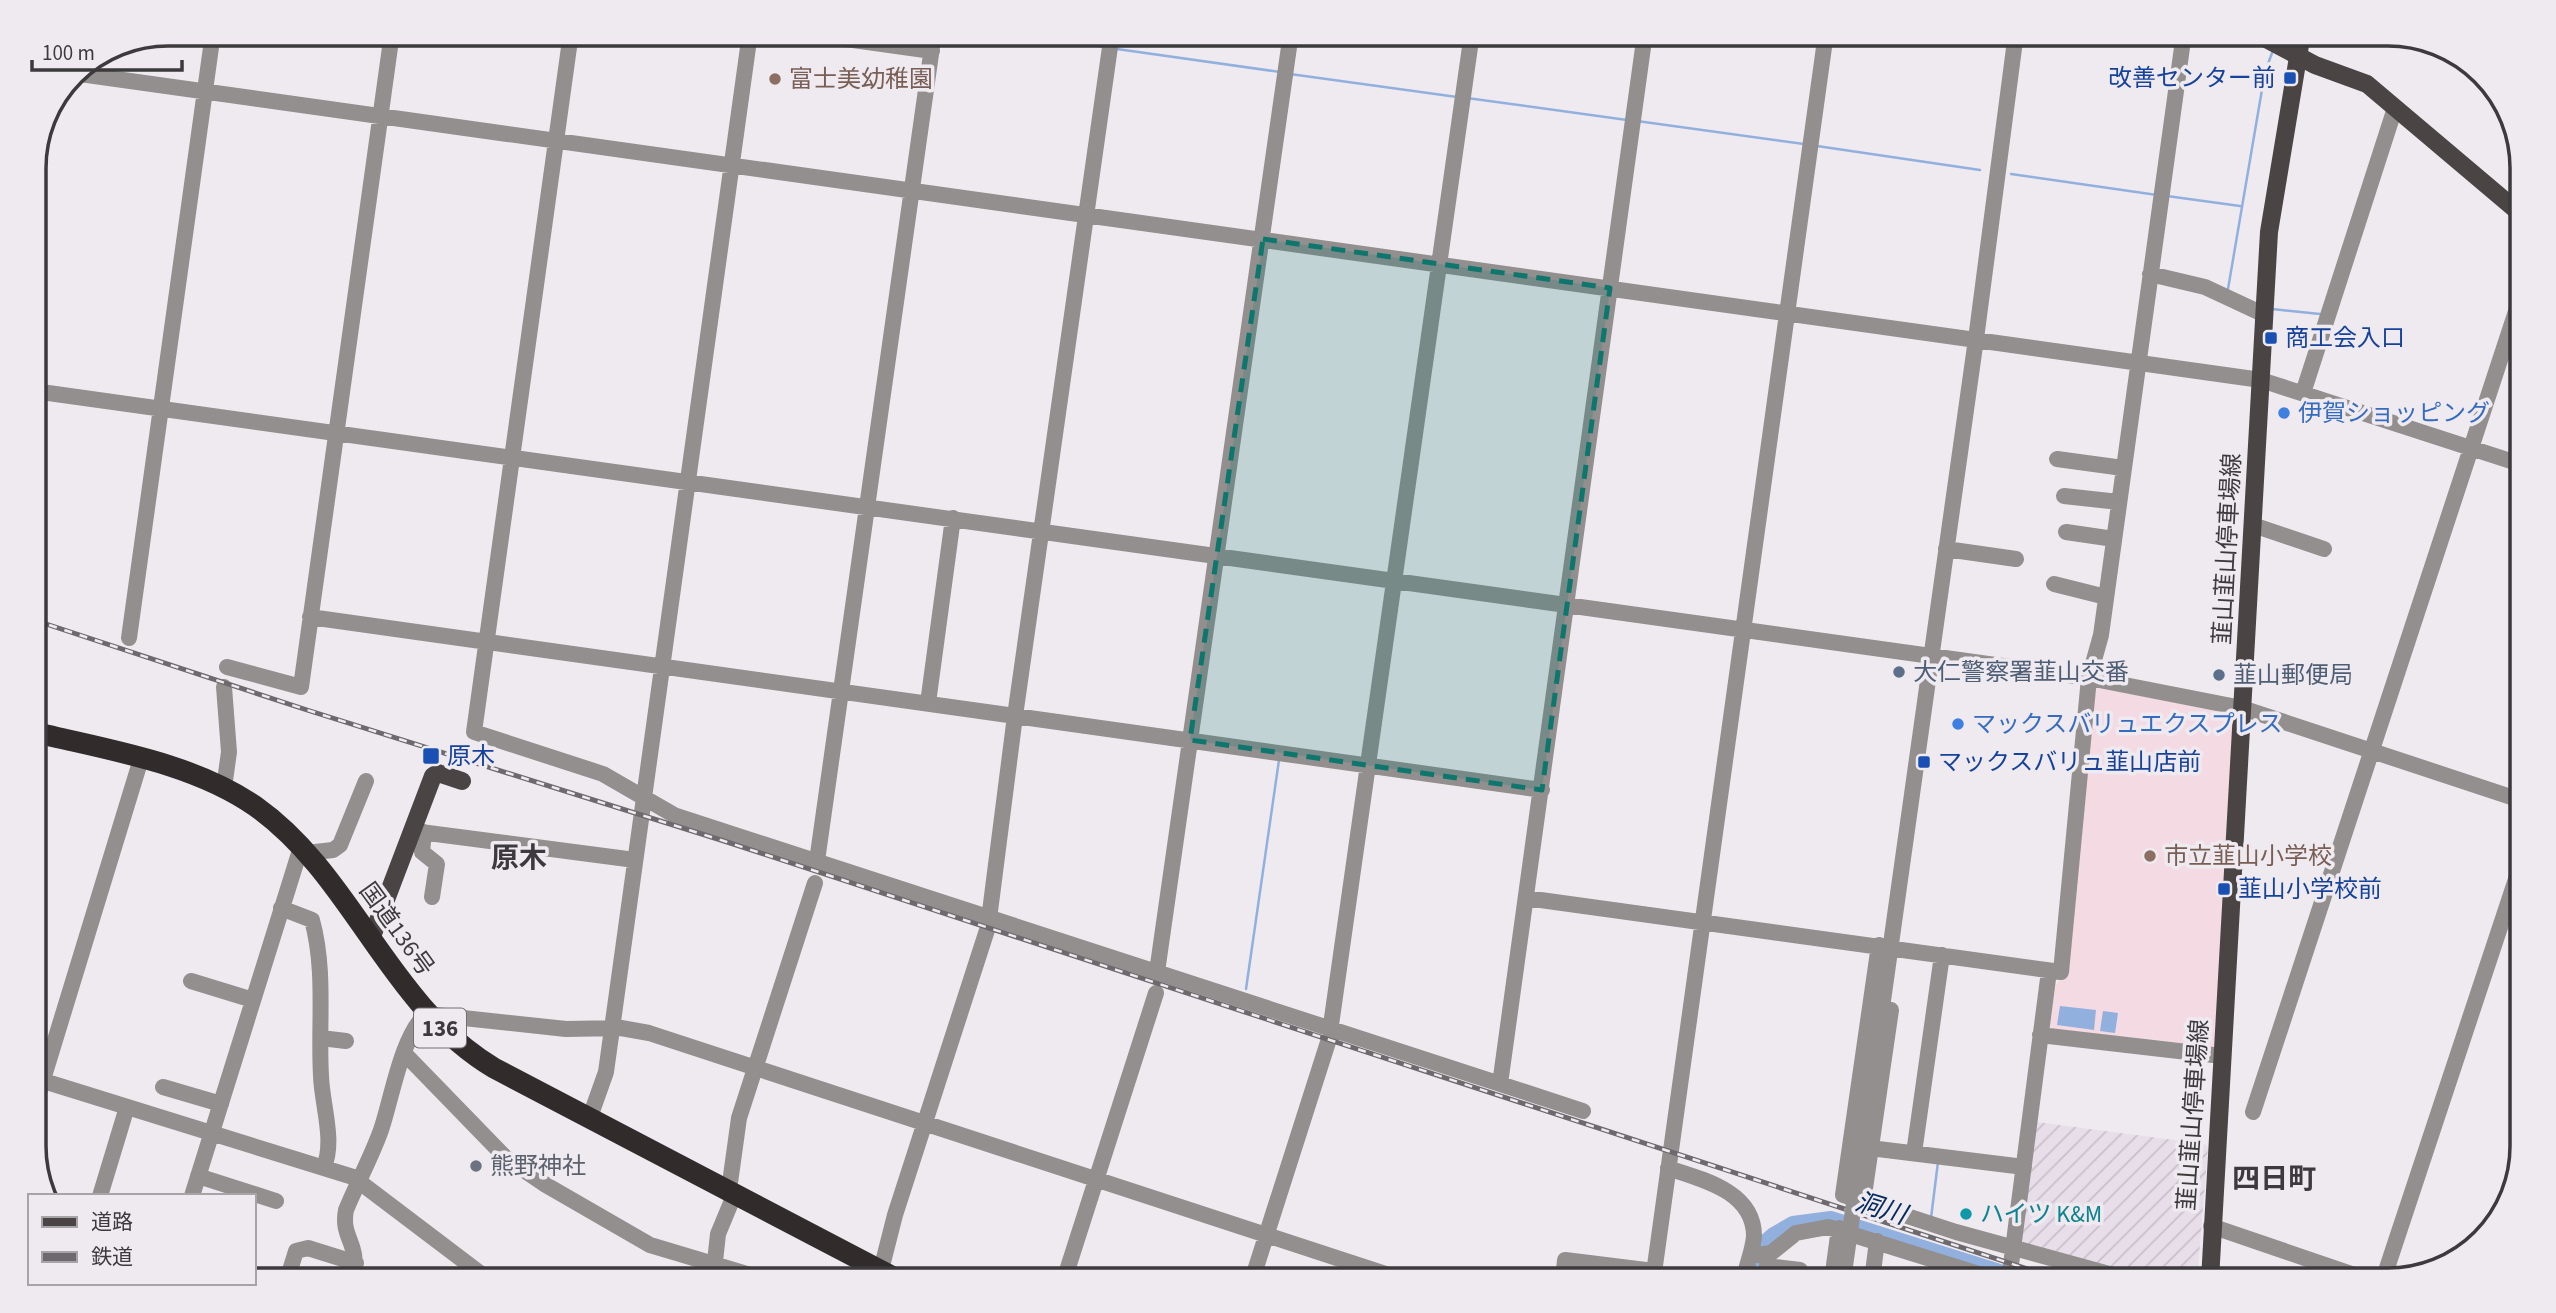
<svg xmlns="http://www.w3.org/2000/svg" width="2556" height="1313" font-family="'Source Sans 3','Noto Sans JP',sans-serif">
	<defs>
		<pattern id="industrial-furrows" width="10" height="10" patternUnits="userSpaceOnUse" patternTransform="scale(1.75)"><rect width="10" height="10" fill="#e8deea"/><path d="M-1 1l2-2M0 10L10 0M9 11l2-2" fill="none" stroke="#c8bfca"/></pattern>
	</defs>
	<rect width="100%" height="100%" fill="#efeaf0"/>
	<!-- commercial -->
	<path fill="#f3dae3" d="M2097,687L2235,715L2218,1053L2049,1031L2055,987L2064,974L2088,691Z"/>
	<!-- industrial -->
	<path fill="url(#industrial-furrows)" d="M2036,1122L2205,1144L2208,1148L2197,1280H2143L2020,1243Z"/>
	<!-- water -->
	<path fill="#92b0de" d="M2060,1006L2096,1010L2094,1030L2057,1025Z
		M2103,1011L2118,1013L2115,1033L2100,1031Z"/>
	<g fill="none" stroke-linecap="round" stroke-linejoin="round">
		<!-- stream -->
		<path stroke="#92b0de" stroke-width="2.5" d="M1011,33L1104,47
			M1117,49L1280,72
			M1290,74L1457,97
			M1467,98L1627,120
			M1637,121L1804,144
			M1817,146L1980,170
			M2011,174L2157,195
			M2167,196L2240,206
			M2228,289L2265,72L2272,53
			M2272,309L2320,314
			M34,627L44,616
			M1246,989L1279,760
			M1931,1218L1938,1162"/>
		<!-- river -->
		<path stroke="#92b0de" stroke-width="18" d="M1753,1266L1765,1244L1774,1236L1793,1225L1831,1220L2022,1280
			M2064,1280C2073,1269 2087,1275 2099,1279"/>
		<!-- minor -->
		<path stroke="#928f8e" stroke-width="16" d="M571,33L474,732L603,774L674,815L1583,1111
			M618,33H634
			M803,33L932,51
			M73,73L2261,380L2523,465
			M2150,274L2205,287L2265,315
			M34,391L2089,678L2242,708L2523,801
			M2303,393L2395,108
			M2057,459L2123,468
			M2064,496L2119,502
			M2253,525L2324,549
			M2066,532L2114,539
			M1946,549L2016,559
			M2054,584L2106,597
			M310,617L1542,790
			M129,638L213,33
			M227,667L301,687L392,33
			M224,687L229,752L224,788
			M928,703L953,518
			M413,831L635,860
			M424,832L422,852L437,864L432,897
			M306,853L333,850L340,845L366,781
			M817,861L934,33
			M1526,898L2061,972L2089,678L2101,635L2184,33
			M281,908L312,920C326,971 318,1024 321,1076C322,1105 335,1140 324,1167
			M1879,945L1843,1195L1956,1232L2131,1280
			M1157,972L1291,33
			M191,981L253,1000
			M1880,1022L1976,339L2016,33
			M2040,1035L2222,1056
			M321,1038L346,1041
			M404,1053L506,1158L546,1185L650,1245L767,1280
			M34,1078L353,1177L489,1280
			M1500,1084L1645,33
			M163,1087L221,1104
			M34,1109L141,759
			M2253,1112L2523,290
			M590,1117L606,1072L750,33
			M1870,1148L2024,1167
			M1914,1153L1942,955
			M1668,1168C1701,1179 1754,1191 1754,1236C1753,1251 1746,1265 1744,1280
			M198,1176L276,1201
			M729,1190L739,1118L815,883
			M100,1196L127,1107
			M192,1196L301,847
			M1863,1202L1891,1010
			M2211,1226L2369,1280
			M1769,1253L1767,1266L1800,1270
			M1750,1256L1771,1253L1796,1233L1828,1227L1998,1280
			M881,1270L895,1215L988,927L1015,716L1112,33
			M287,1280L296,1251L308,1248L356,1263
			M351,1280C363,1244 340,1240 346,1210C357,1183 371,1158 381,1130C392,1098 401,1037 426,1014L566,1029L621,1028L649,1033L1404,1280
			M713,1280L718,1234L735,1193
			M1064,1280L1156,993
			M1252,1280L1329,1039L1472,33
			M1563,1280L1565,1260L1654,1271
			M1653,1280L1826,33
			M1832,1280L1839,1228
			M1872,1280L1877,1241
			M2009,1280L2049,971
			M2383,1280L2523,858"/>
		<!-- major -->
		<path stroke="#4a4444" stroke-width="18" d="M2255,33L2315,65L2367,84L2522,215
			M371,939L433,776L438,773L462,781
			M2210,1280L2269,232L2302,33"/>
		<!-- highway -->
		<path stroke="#322b2b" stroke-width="21" d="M34,732C107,750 191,762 255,806C354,876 387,1004 494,1068L899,1280"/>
		<defs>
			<path id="rail" d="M34,620L307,710L724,841L2061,1280"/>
		</defs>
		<!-- rail casing -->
		<use href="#rail" stroke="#6d6a6d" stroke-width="5"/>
		<!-- rail -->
		<use href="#rail" stroke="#efeaf0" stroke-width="2.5" stroke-dasharray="8" stroke-linecap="butt"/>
		<!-- minor-bridge -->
		<path stroke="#928f8e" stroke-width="16" d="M1843,1280L1880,1022"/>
	</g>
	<!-- marked area -->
	<path fill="#0f766e" fill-opacity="0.2" stroke="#0f766e" stroke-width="5" stroke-dasharray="14 9" stroke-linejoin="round" d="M1263,239L1610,288L1542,790L1190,740Z"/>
	<!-- markers -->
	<g fill="#1a4fb4" stroke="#efeaf0" stroke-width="2.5">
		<rect x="2283" y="71" width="14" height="14" rx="3.5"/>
		<rect x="2264" y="331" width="14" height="14" rx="3.5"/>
		<rect x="422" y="747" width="18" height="18" rx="3.5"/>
		<rect x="1917" y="755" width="14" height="14" rx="3.5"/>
		<rect x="2217" y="882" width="14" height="14" rx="3.5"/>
	</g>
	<g fill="#8d6e63" stroke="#efeaf0" stroke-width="2.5">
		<circle cx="775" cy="79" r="7"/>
		<circle cx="2150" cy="856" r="7"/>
	</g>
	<g fill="#3f7fe0" stroke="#efeaf0" stroke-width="2.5">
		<circle cx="2284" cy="413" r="7"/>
		<circle cx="1958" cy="724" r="7"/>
	</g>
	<g fill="#5c6f8a" stroke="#efeaf0" stroke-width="2.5">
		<circle cx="1899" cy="672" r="7"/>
		<circle cx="2219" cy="675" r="7"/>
	</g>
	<circle fill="#6b7280" stroke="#efeaf0" stroke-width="2.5" cx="476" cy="1166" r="7"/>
	<circle fill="#0f9aa8" stroke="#efeaf0" stroke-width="2.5" cx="1966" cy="1214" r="7"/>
	<g text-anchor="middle" stroke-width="7" stroke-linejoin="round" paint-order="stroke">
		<!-- shield labels -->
		<rect fill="#efeaf0" stroke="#726f72" stroke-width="2" x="414" y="1008.5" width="52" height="39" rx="5"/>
		<g font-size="23" font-weight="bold" fill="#3c3a3c">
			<text x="440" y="1036">136</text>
		</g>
		<!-- transit labels -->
		<g font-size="24" fill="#164399" stroke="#efeaf0" text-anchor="start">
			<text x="2276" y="86" text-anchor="end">改善センター前</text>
			<text x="2285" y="346">商工会入口</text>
			<text x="447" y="764">原木</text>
			<text x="1938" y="770">マックスバリュ韮山店前</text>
			<text x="2238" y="897">韮山小学校前</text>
		</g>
		<!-- education labels -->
		<g font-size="24" fill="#785e54" stroke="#efeaf0" text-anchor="start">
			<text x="789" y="87">富士美幼稚園</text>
			<text x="2164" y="864">市立韮山小学校</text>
		</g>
		<!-- shop labels -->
		<g font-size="24" fill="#366cbe" stroke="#efeaf0" text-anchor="start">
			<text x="2298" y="421">伊賀ショッピング</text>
			<text x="1972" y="732">マックスバリュエクスプレス</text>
		</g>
		<!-- street labels -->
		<g font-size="24" fill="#3c3a3c" stroke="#efeaf0">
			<text transform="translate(2227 549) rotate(-87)" y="8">韮山韮山停車場線</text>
			<text transform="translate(397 929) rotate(54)" y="8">国道136号</text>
			<text transform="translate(2193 1115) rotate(-86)" y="8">韮山韮山停車場線</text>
		</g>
		<!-- service labels -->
		<g font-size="24" fill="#4e5e75" stroke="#efeaf0" text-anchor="start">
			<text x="1913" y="680">大仁警察署韮山交番</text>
			<text x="2233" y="683">韮山郵便局</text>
		</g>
		<!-- worship labels -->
		<g font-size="24" fill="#5b616d" stroke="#efeaf0" text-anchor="start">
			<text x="490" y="1174">熊野神社</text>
		</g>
		<!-- culture labels -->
		<g font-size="24" fill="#0d838f" stroke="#efeaf0" text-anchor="start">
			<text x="1980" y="1222">ハイツ K&amp;M</text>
		</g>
		<!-- water labels -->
		<g font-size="26" font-style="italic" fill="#052b61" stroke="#efeaf0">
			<text transform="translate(1881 1208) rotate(17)" y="9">洞川</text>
		</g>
		<!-- quarter labels -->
		<g font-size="28" font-weight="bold" fill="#3c3a3c" stroke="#efeaf0">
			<text x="519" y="867">原木</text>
			<text x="2274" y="1188">四日町</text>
		</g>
	</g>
	<!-- crop -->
	<path d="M0 0H2556V1313H0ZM168 46H2388A122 122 0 0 1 2510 168V1146A122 122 0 0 1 2388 1268H168A122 122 0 0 1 46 1146V168A122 122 0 0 1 168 46Z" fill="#efeaf0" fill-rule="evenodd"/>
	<path fill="none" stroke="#3c3a3c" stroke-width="3.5" d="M168 46H2388A122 122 0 0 1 2510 168V1146A122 122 0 0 1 2388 1268H168A122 122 0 0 1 46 1146V168A122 122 0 0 1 168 46Z"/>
	<!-- legend -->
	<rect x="28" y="1194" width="228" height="91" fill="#efeaf0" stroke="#a7a4a8" stroke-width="2"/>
	<rect x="42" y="1217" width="35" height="10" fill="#4a4444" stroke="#a7a4a8" stroke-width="2"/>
	<text x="91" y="1229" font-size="21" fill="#3c3a3c">道路</text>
	<rect x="42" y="1252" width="35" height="10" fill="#6d6a6d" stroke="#a7a4a8" stroke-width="2"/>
	<text x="91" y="1264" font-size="21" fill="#3c3a3c">鉄道</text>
	<!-- scale -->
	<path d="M32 60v10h150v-10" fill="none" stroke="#3c3a3c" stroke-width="3.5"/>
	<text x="42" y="60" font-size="21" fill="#3c3a3c" stroke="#efeaf0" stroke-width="5" paint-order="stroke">100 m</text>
</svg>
